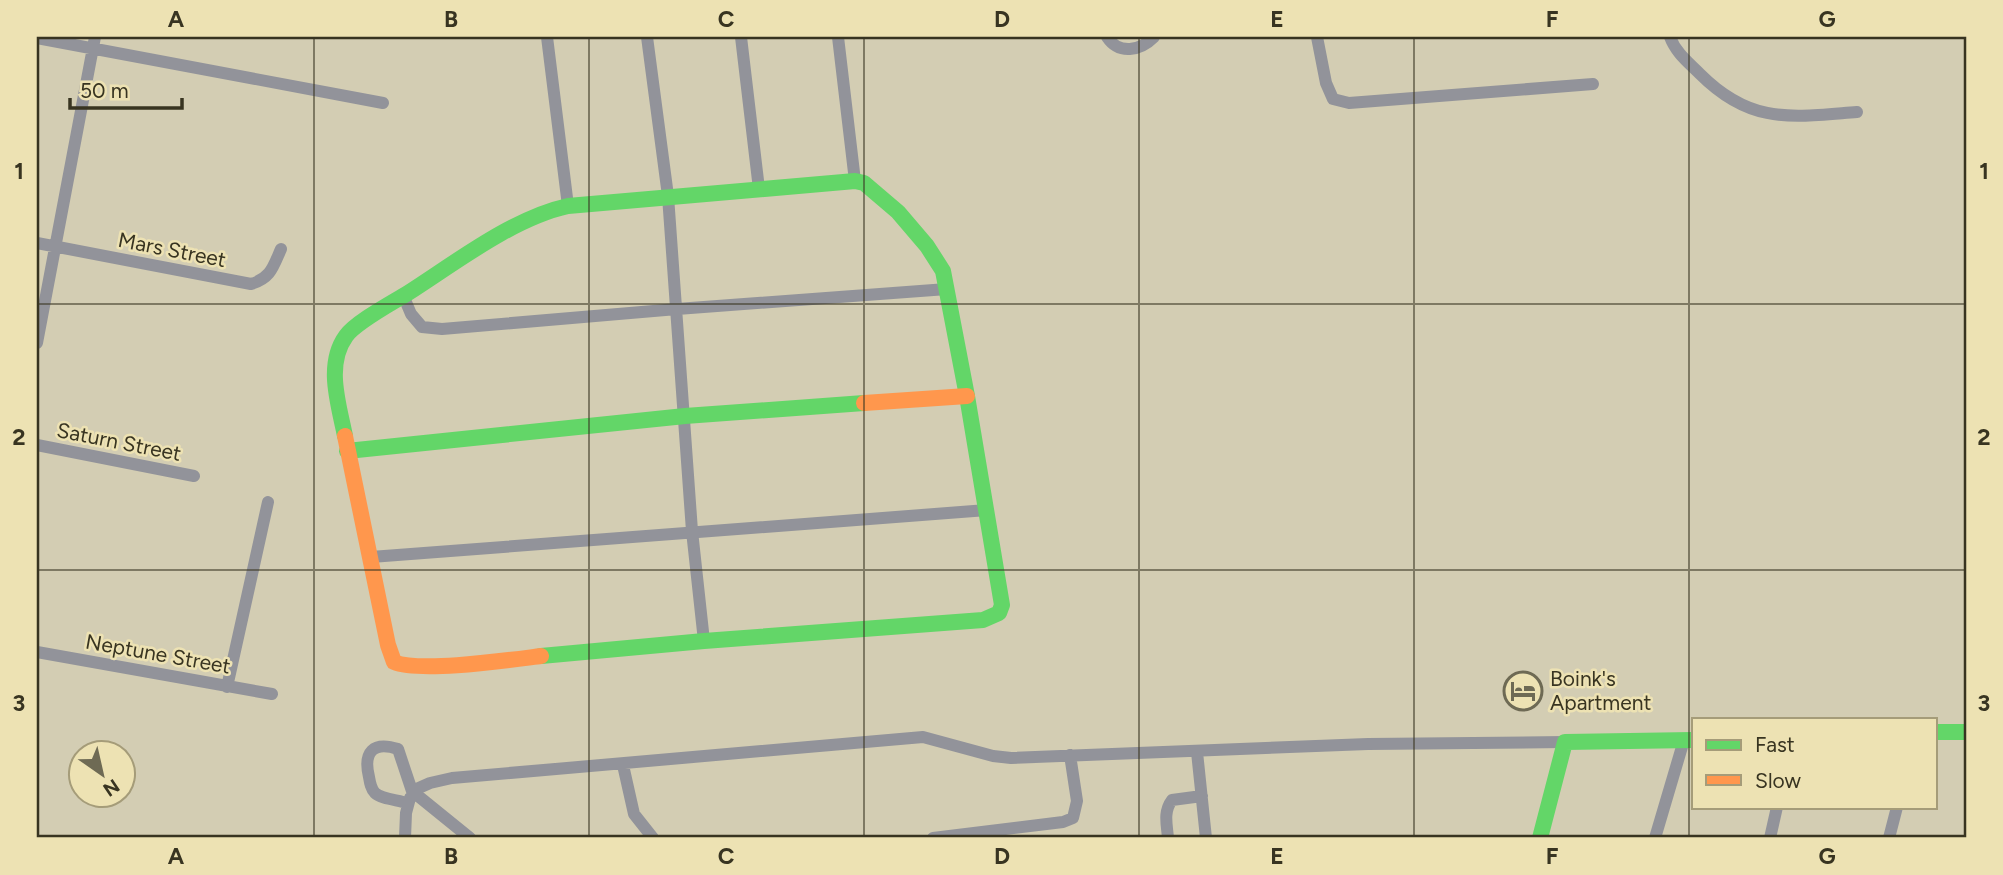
<svg xmlns="http://www.w3.org/2000/svg" width="2003" height="875" font-family="Figtree,sans-serif">
	<rect width="100%" height="100%" fill="#d3cdb3"/>
	<g fill="none" stroke-linecap="round" stroke-linejoin="round">
		<!-- street -->
		<path stroke="#92939a" stroke-width="12" d="M547,37L568,206
			M647,37L668,196L692,531L704,641
			M741,37L759,189
			M838,37L855,181
			M1107,37C1119,55 1140,51 1154,37
			M1317,37L1326,83L1333,99L1349,103L1593,84
			M1670,37C1676,53 1688,62 1700,74C1751,125 1791,117 1857,112
			M37,38L383,103
			M37,243L251,284C271,278 273,267 281,249
			M403,295L411,314L422,327L442,329L677,309L947,289
			M37,343L95,37
			M37,445L194,476
			M371,557L987,510
			M37,652L272,694
			M227,687L268,502
			M1197,752L1206,838
			M623,765L634,814L653,838
			M412,791L430,783L452,778L923,737L993,756L1011,758L1368,744L1565,742
			M407,803C399,800 381,799 375,793C371,789 370,783 369,777C363,752 373,741 398,749L412,791L470,838
			M405,838L406,813L410,798
			M933,838L1063,822L1073,818L1077,801L1070,755
			M1168,838C1167,825 1163,812 1172,800L1202,796
			M1655,838L1684,740
			M1770,838L1777,807
			M1889,838L1897,807"/>
		<!-- fast -->
		<path stroke="#63d668" stroke-width="16" d="M345,436C339,405 325,365 346,336C356,322 392,303 408,293C455,263 513,218 568,206L855,181
			M347,451L685,416L864,403
			M541,656L704,641L983,620L999,613L1002,605L967,396L943,271L927,246L898,212L864,183L855,181
			M1935,732H1966
			M1540,838L1565,742L1693,740"/>
		<!-- slow -->
		<path stroke="#ff974d" stroke-width="16" d="M864,403L967,396
			M345,436L388,645L394,662C420,673 509,660 541,656"/>
	</g>
	<!-- grid -->
	<path fill="none" stroke="#383421" stroke-width="2" stroke-opacity="0.55" d="M314,37V838M589,37V838M864,37V838M1139,37V838M1414,37V838M1689,37V838M37,304H1966M37,570H1966"/>
	<!-- icons -->
	<defs>
		<symbol id="hotel-ring" viewBox="-11 -11 22 22"><circle r="9.5" fill="#ede2b3" stroke="#6e6a54" stroke-width="1.5"/><path d="M-6-4.5h1.5V1H6V5H4.5V3h-9V5H-6ZM-4 0a1.8 1.8 0 1 1 3.6 0ZM.5 0V-2.5h3Q6-2.5 6 0Z" fill="#6e6a54"/></symbol>
	</defs>
	<g fill-rule="evenodd">
		<use href="#hotel-ring" x="1501" y="669" width="44" height="44"/>
	</g>
	<g text-anchor="middle" stroke-width="5" stroke-linejoin="round" paint-order="stroke">
		<!-- street labels -->
		<g font-size="21" fill="#383421" stroke="#ede2b3">
			<text transform="translate(172 250) rotate(11)" y="7">Mars Street</text>
			<text transform="translate(119 442) rotate(11)" y="7">Saturn Street</text>
			<text transform="translate(158 654) rotate(10)" y="7">Neptune Street</text>
		</g>
		<!-- poi labels -->
		<g font-size="21" fill="#383421" stroke="#ede2b3" text-anchor="start">
			<text x="1550" y="686">Boink's<tspan x="1550" dy="24">Apartment</tspan></text>
		</g>
	</g>
	<!-- border -->
	<rect width="2003" height="875" fill="none" stroke="#ede2b3" stroke-width="77"/>
	<!-- legend -->
	<rect x="1692" y="718" width="245" height="91" fill="#ede2b3" stroke="#a59c79" stroke-width="2"/>
	<rect x="1706" y="740" width="35" height="10" fill="#63d668" stroke="#a59c79" stroke-width="2"/>
	<text x="1755" y="752" font-size="21" fill="#383421">Fast</text>
	<rect x="1706" y="775" width="35" height="10" fill="#ff974d" stroke="#a59c79" stroke-width="2"/>
	<text x="1755" y="788" font-size="21" fill="#383421">Slow</text>
	<!-- north arrow -->
	<g transform="translate(102 774) rotate(146)"><circle r="33" fill="#ede2b3" stroke="#a59c79" stroke-width="2"/>
	<path d="M0-5L12 26L0 18L-12 26Z" fill="#6e6a54"/>
	<text y="-10" font-size="19" font-weight="bold" text-anchor="middle" fill="#383421">N</text>
	</g>
	<!-- scale -->
	<path d="M70 98v10h112v-10" fill="none" stroke="#383421" stroke-width="3.5"/>
	<text x="80" y="98" font-size="21" fill="#383421" stroke="#ede2b3" stroke-width="5" paint-order="stroke">50 m</text>
	<rect x="38" y="38" width="1927" height="798" fill="none" stroke="#383421" stroke-width="2.5"/>
	<g font-size="23" text-anchor="middle" font-weight="bold" fill="#383421">
		<text x="176" y="27">A</text>
		<text x="451" y="27">B</text>
		<text x="726" y="27">C</text>
		<text x="1002" y="27">D</text>
		<text x="1277" y="27">E</text>
		<text x="1552" y="27">F</text>
		<text x="1827" y="27">G</text>
		<text x="19" y="179">1</text>
		<text x="1984" y="179">1</text>
		<text x="19" y="445">2</text>
		<text x="1984" y="445">2</text>
		<text x="19" y="711">3</text>
		<text x="1984" y="711">3</text>
		<text x="176" y="864">A</text>
		<text x="451" y="864">B</text>
		<text x="726" y="864">C</text>
		<text x="1002" y="864">D</text>
		<text x="1277" y="864">E</text>
		<text x="1552" y="864">F</text>
		<text x="1827" y="864">G</text>
	</g>
</svg>
